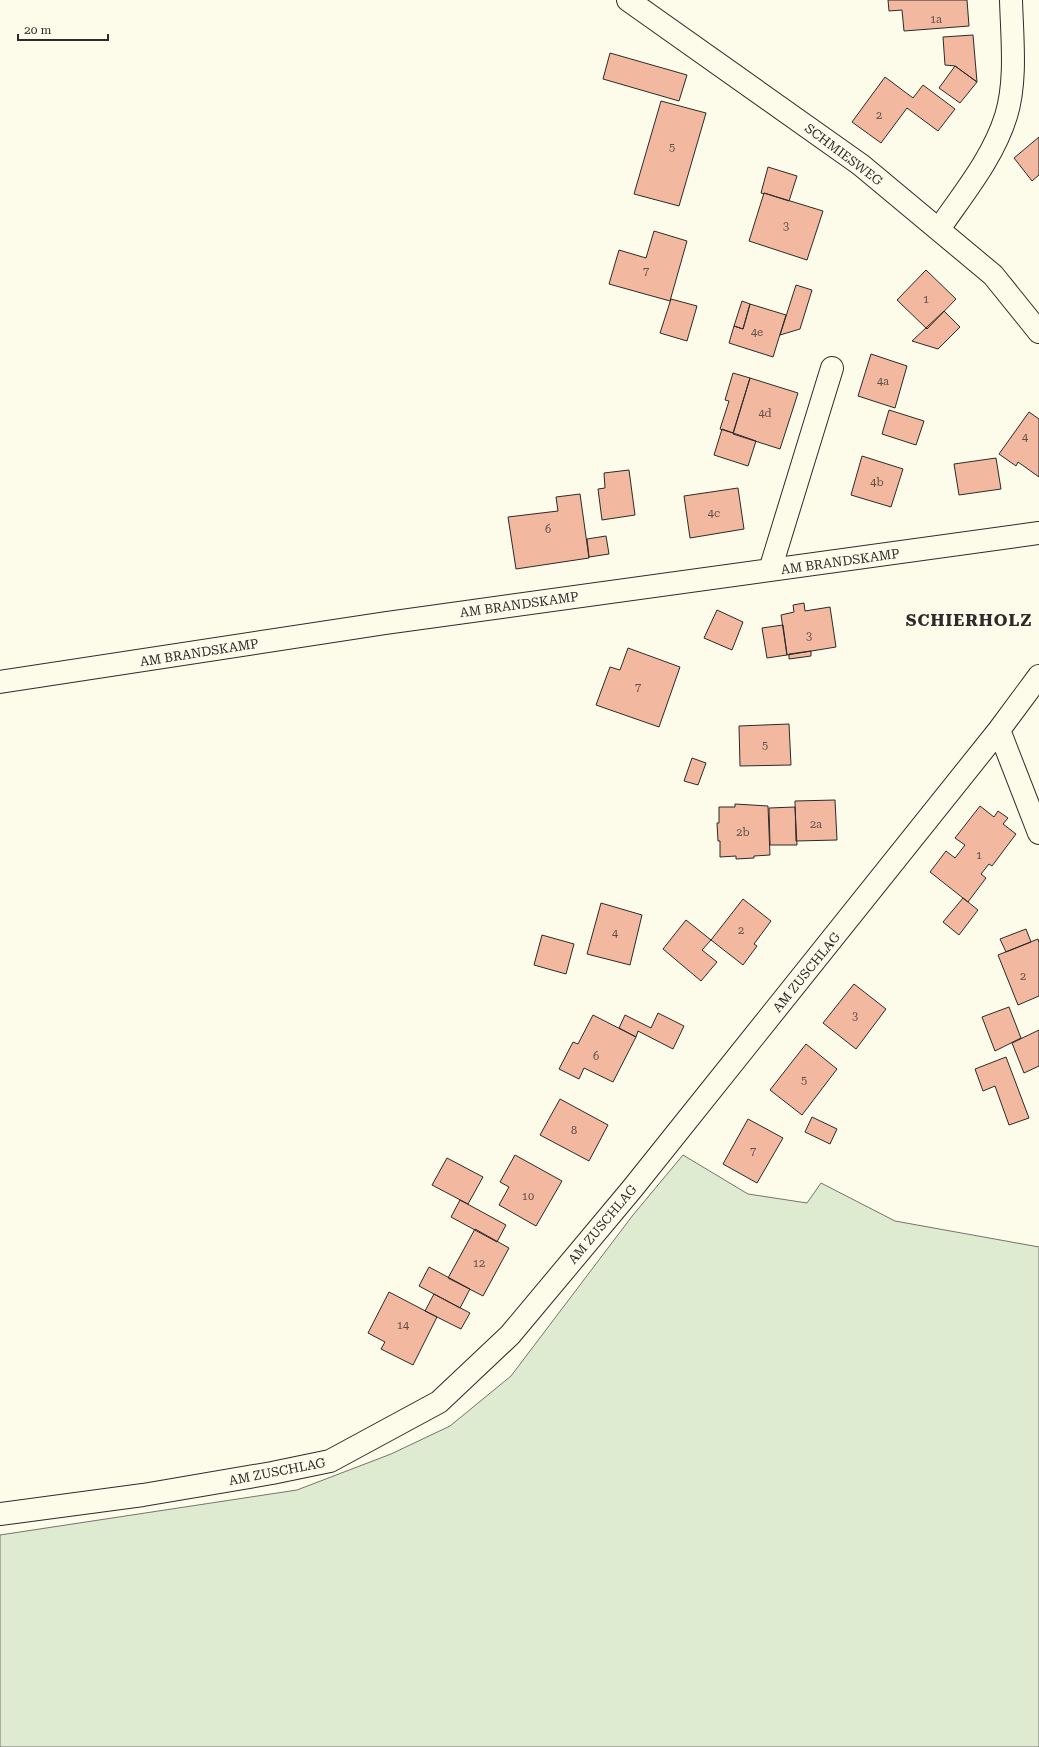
<svg xmlns="http://www.w3.org/2000/svg" width="1039" height="1747" font-family="'Roboto Serif',serif">
	<rect width="100%" height="100%" fill="#fdfbea"/>
	<!-- green -->
	<path fill="#deebd1" stroke="#74746e" d="M683,1155L748,1194L807,1203L821,1183L895,1221L1039,1247V1747H0V1535L297,1490L391,1454L450,1426L511,1376L633,1215Z"/>
	<!-- building -->
	<path fill="#f2b8a0" stroke="#2b2b2b" d="M888,0H967L969,26L904,31L902,10L889,11Z
		M973,35L977,82L955,66L945,65L943,37Z
		M610,53L687,75L679,101L603,79Z
		M955,66L977,82L960,103L939,88Z
		M885,77L913,98L923,85L955,109L938,131L907,108L881,143L852,122Z
		M661,101L706,113L679,206L634,194Z
		M1039,137V175L1032,181L1014,158Z
		M768,167L797,176L789,201L764,193V194L761,193Z
		M764,193L823,211L807,260L749,241Z
		M654,231L687,241L670,301L609,284L619,250L646,258Z
		M926,270L956,299L927,329L897,300Z
		M796,285L812,290L800,329L780,335Z
		M671,299L697,306L687,341L660,333Z
		M742,301L750,304L743,329L734,326Z
		M750,304L786,315L773,357L729,343L734,326L743,329Z
		M944,311L960,327L938,349L912,341Z
		M871,354L907,366L895,408L858,396Z
		M733,373L750,378L733,433L720,429L729,401L725,400Z
		M750,378L798,393L780,449L733,434Z
		M889,410L924,421L916,445L882,434Z
		M1029,412L1039,419V477L1018,462L1016,466L999,454Z
		M722,429L756,441L748,466L714,455Z
		M862,456L903,469L891,507L851,495Z
		M996,458L1001,489L959,495L954,464Z
		M629,470L635,515L602,520L598,489L605,488L604,473Z
		M738,488L744,529L690,538L684,496Z
		M580,494L589,558L516,569L508,517L558,511L556,497Z
		M606,536L609,554L589,557L587,539Z
		M804,603L805,611L830,607L836,647L787,655L781,615L794,612L793,605Z
		M717,610L743,622L732,650L704,638Z
		M783,625L787,655L767,658L762,628Z
		M628,648L680,667L659,727L596,705L610,667L620,670Z
		M811,651V656L789,659V654Z
		M789,724L791,765L740,766L739,726Z
		M692,758L706,763L698,785L684,781Z
		M835,800L837,840L796,841L795,801Z
		M735,804L768,806L770,855L754,856V858L736,859V856L720,857V841H718L717,823H719V807H735Z
		M980,806L994,817L998,811L1008,818L1003,824L1016,834L992,866L989,864L981,874L986,878L968,902L930,872L946,851L955,858L965,845L955,838Z
		M795,807L797,845H770L769,808Z
		M963,898L978,910L959,935L943,922Z
		M743,899L771,921L754,944L757,946L743,965L711,940Z
		M601,903L642,915L630,965L587,954Z
		M686,920L711,940L702,950L717,962L701,981L663,949Z
		M1026,929L1031,942L1006,952L1000,939Z
		M542,935L574,944L566,974L534,965Z
		M1038,939L1039,943V996L1018,1005L998,955Z
		M854,984L886,1009L856,1049L823,1023Z
		M1009,1007L1021,1038L995,1051L982,1017Z
		M658,1013L684,1026L673,1049L638,1031L636,1037L619,1028L625,1015L651,1028Z
		M593,1015L636,1037L613,1082L584,1068L579,1079L559,1069L573,1042L578,1044Z
		M1039,1030V1066L1024,1073L1012,1043Z
		M806,1044L837,1069L802,1115L770,1090Z
		M1006,1057L1029,1118L1009,1125L995,1086L983,1091L975,1069Z
		M560,1099L608,1125L589,1161L540,1135Z
		M812,1117L837,1129L830,1144L805,1132Z
		M748,1119L783,1138L757,1183L723,1164Z
		M515,1155L562,1181L536,1226L499,1205L509,1187L500,1182Z
		M447,1158L483,1177L468,1204L432,1185Z
		M460,1200L506,1225L497,1242L451,1217Z
		M475,1229L509,1248L483,1296L448,1278Z
		M429,1267L470,1289L460,1308L419,1286Z
		M389,1292L437,1317L413,1365L381,1349L385,1342L368,1333Z
		M434,1294L470,1313L461,1329L425,1311Z"/>
	<g fill="none" stroke-linecap="round" stroke-linejoin="round">
		<defs>
			<path id="minor" d="M628,0L861,165L993,275L1039,332
				M939,229C963,194 993,158 1006,116C1017,81 1012,37 1011,0
				M770,570L832,368
				M0,682L386,623L1039,533
				M999,730L1039,833
				M0,1514L143,1495L272,1473L330,1461L439,1402L510,1335L632,1189L999,730L1039,676"/>
		</defs>
		<!-- minor casing -->
		<use href="#minor" stroke="#2b2b2b" stroke-width="24"/>
		<!-- minor -->
		<use href="#minor" stroke="#fdfbea" stroke-width="22"/>
	</g>
	<g text-anchor="middle" stroke-width="3" stroke-linejoin="round" paint-order="stroke">
		<!-- number labels -->
		<g font-size="11" fill="#5d4e48">
			<text x="936" y="23">1a</text>
			<text x="879" y="119">2</text>
			<text x="672" y="151">5</text>
			<text x="786" y="230">3</text>
			<text x="646" y="275">7</text>
			<text x="926" y="303">1</text>
			<text x="757" y="336">4e</text>
			<text x="883" y="385">4a</text>
			<text x="765" y="417">4d</text>
			<text x="1025" y="441">4</text>
			<text x="877" y="486">4b</text>
			<text x="714" y="517">4c</text>
			<text x="548" y="533">6</text>
			<text x="809" y="640">3</text>
			<text x="638" y="691">7</text>
			<text x="765" y="749">5</text>
			<text x="816" y="828">2a</text>
			<text x="743" y="836">2b</text>
			<text x="979" y="859">1</text>
			<text x="741" y="934">2</text>
			<text x="615" y="937">4</text>
			<text x="1023" y="980">2</text>
			<text x="855" y="1020">3</text>
			<text x="596" y="1060">6</text>
			<text x="804" y="1084">5</text>
			<text x="574" y="1134">8</text>
			<text x="753" y="1155">7</text>
			<text x="528" y="1200">10</text>
			<text x="479" y="1267">12</text>
			<text x="403" y="1329">14</text>
		</g>
		<!-- street labels -->
		<g font-size="13" fill="#2b2b2b" stroke="#fdfbea">
			<text transform="translate(844 154) rotate(37)" y="5">SCHMIESWEG</text>
			<text transform="translate(840 561) rotate(-8)" y="5">AM BRANDSKAMP</text>
			<text transform="translate(519 604) rotate(-8)" y="5">AM BRANDSKAMP</text>
			<text transform="translate(199 652) rotate(-9)" y="5">AM BRANDSKAMP</text>
			<text transform="translate(806 972) rotate(-51)" y="5">AM ZUSCHLAG</text>
			<text transform="translate(602 1224) rotate(-50)" y="5">AM ZUSCHLAG</text>
			<text transform="translate(277 1471) rotate(-11)" y="5">AM ZUSCHLAG</text>
		</g>
		<!-- district labels -->
		<g font-size="17" font-weight="bold" letter-spacing="1" fill="#2b2b2b" stroke="#fdfbea">
			<text x="969" y="626">SCHIERHOLZ</text>
		</g>
	</g>
	<!-- scale -->
	<path d="M18 34v6h90v-6" fill="none" stroke="#2b2b2b" stroke-width="2"/>
	<text x="24" y="34" font-size="12" fill="#2b2b2b" stroke="#fdfbea" stroke-width="3" paint-order="stroke">20 m</text>
</svg>
